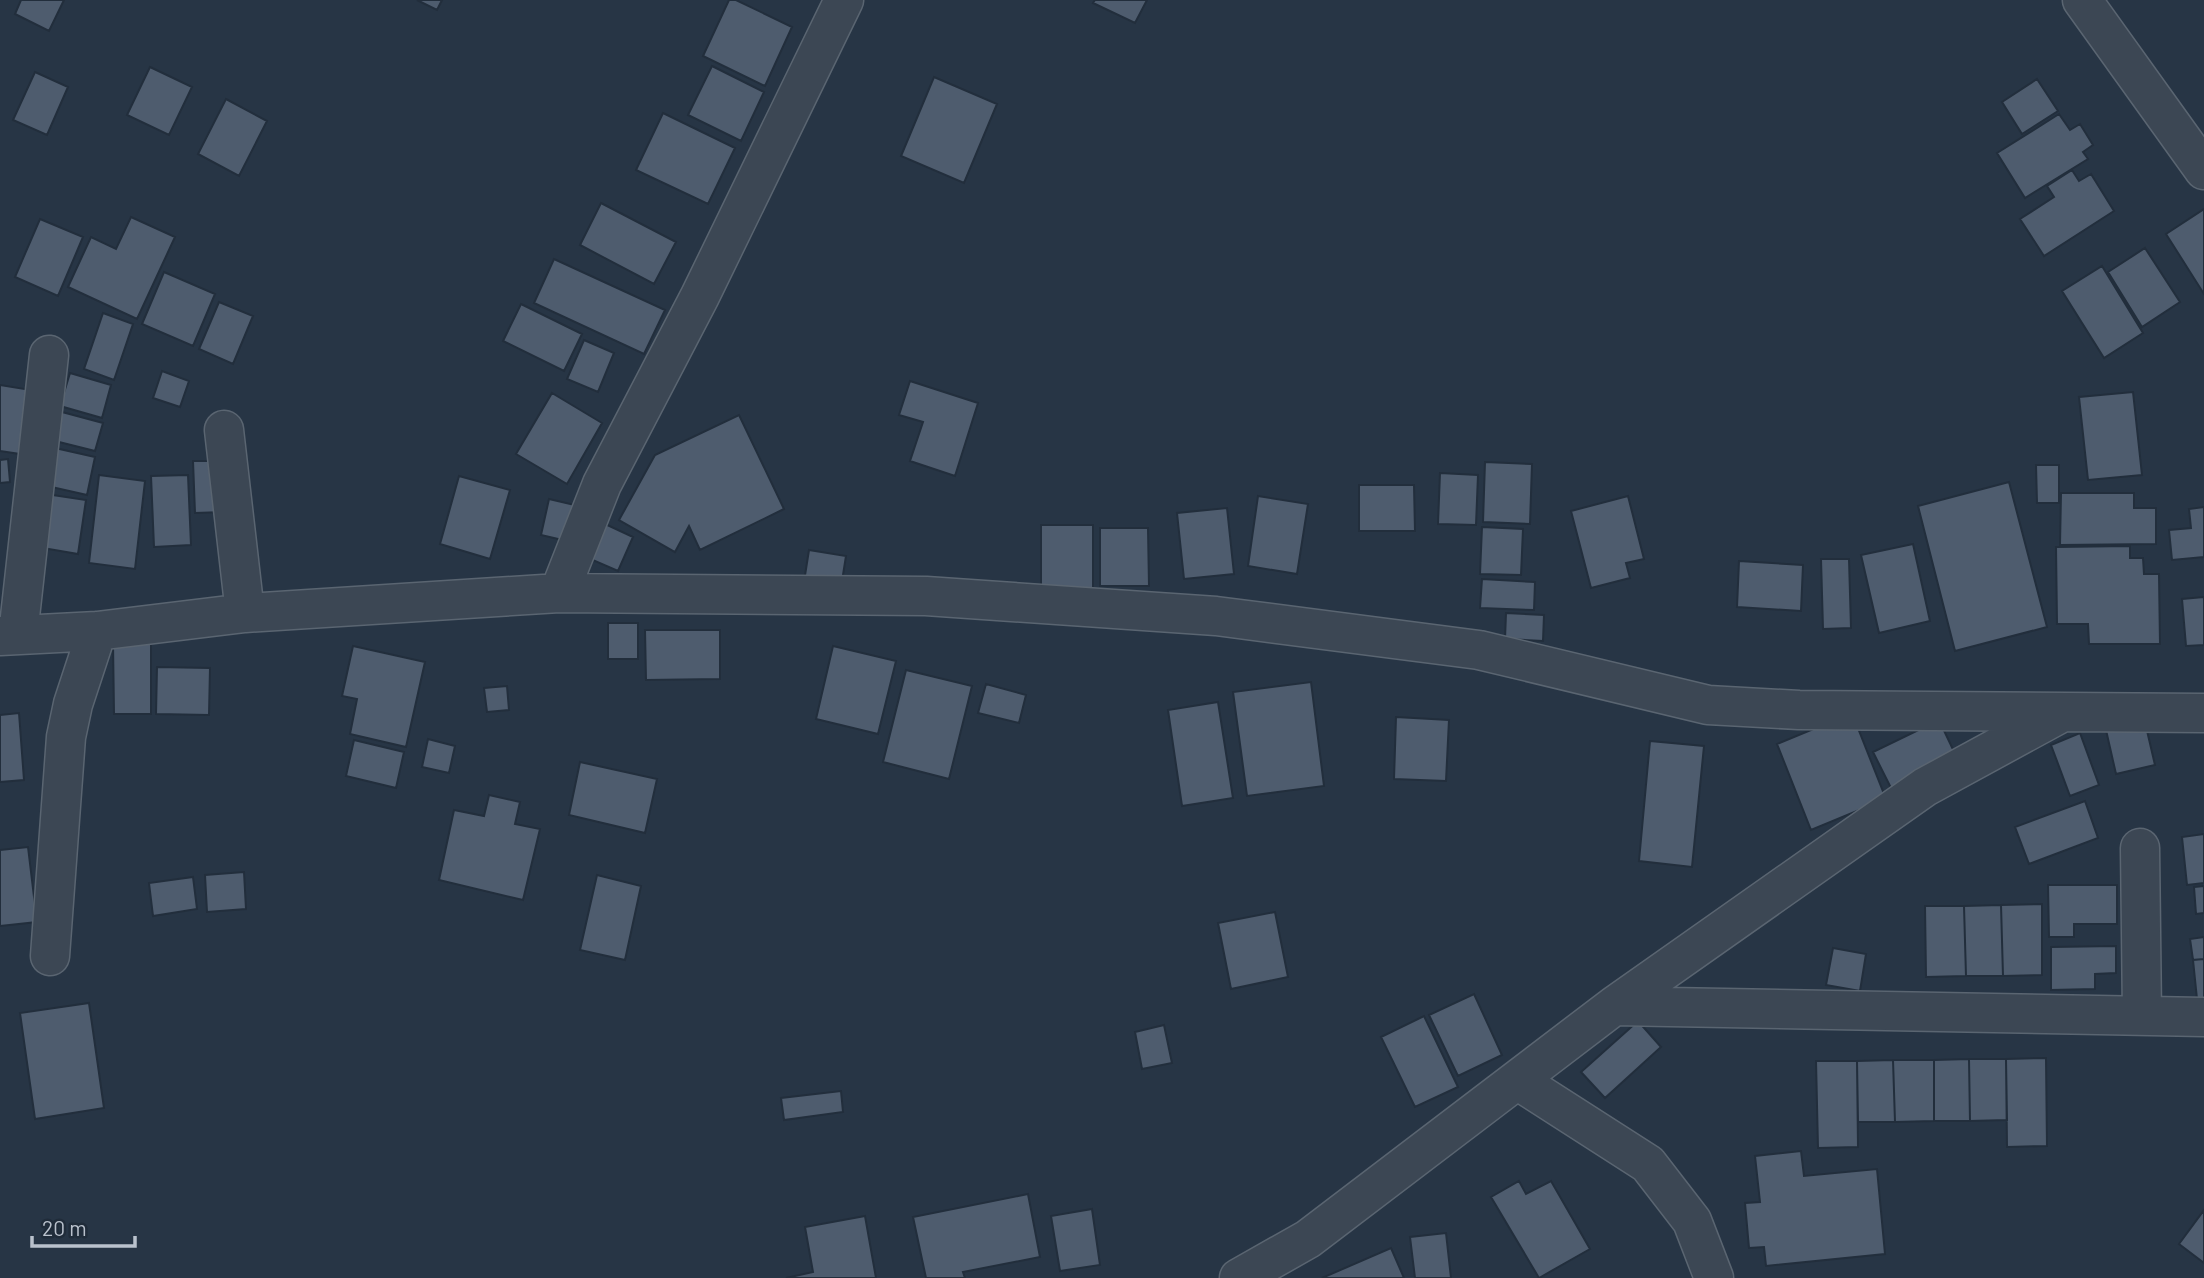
<svg xmlns="http://www.w3.org/2000/svg" width="2204" height="1278" font-family="Barlow,sans-serif">
	<rect width="100%" height="100%" fill="#273545"/>
	<!-- building -->
	<path fill="#4e5c6e" stroke="#222e3c" stroke-width="2" d="M21,0H64L49,31L15,14Z
		M417,0H442L437,10Z
		M729,0H736L792,27L765,86L703,56Z
		M1095,0H1147L1135,23L1093,3Z
		M712,66L764,92L741,141L688,115Z
		M150,67L192,87L169,135L127,115Z
		M35,72L68,87L47,135L13,120Z
		M934,77L997,104L964,183L901,156Z
		M2037,79L2058,111L2022,134L2002,102Z
		M226,99L267,121L239,176L198,154Z
		M663,113L735,148L708,204L636,170Z
		M2059,114L2070,130L2080,124L2093,145L2083,152L2088,159L2025,198L1997,153Z
		M2072,170L2079,181L2091,174L2114,211L2044,256L2020,219L2054,197L2047,186Z
		M601,203L676,242L654,284L580,245Z
		M2204,209V294L2166,234Z
		M131,217L175,237L137,319L68,287L91,237L116,249Z
		M40,219L83,237L58,296L15,277Z
		M2145,248L2180,302L2142,327L2108,272Z
		M554,259L665,310L644,354L534,303Z
		M2102,266L2143,333L2104,358L2062,291Z
		M164,272L215,294L193,346L142,324Z
		M219,302L253,316L233,364L199,349Z
		M521,304L582,334L564,371L503,341Z
		M103,313L133,324L114,380L84,369Z
		M584,340L614,353L598,392L567,379Z
		M162,371L189,381L180,407L153,398Z
		M70,373L111,385L102,418L60,406Z
		M910,381L978,403L955,476L910,461L923,422L899,415Z
		M0,385L31,390L20,454L0,451Z
		M2133,392L2142,475L2088,480L2079,397Z
		M552,393L602,423L567,484L516,454Z
		M62,412L103,423L95,451L55,441Z
		M739,415L784,509L700,550L689,526L675,552L619,520L655,455Z
		M55,448L95,457L87,495L47,486Z
		M8,459L10,482L0,483V460Z
		M193,461H223L224,512L195,513Z
		M1485,462L1532,464L1530,524L1483,522Z
		M2036,465H2059V503H2037Z
		M1440,473L1478,475L1476,525L1438,524Z
		M99,475L145,481L135,569L89,563Z
		M188,475L191,545L154,547L151,476Z
		M459,476L510,490L490,559L440,544Z
		M2009,482L2047,627L1955,651L1918,506Z
		M1359,485H1414L1415,531H1359Z
		M2061,493H2134V508H2156V544L2060,545Z
		M46,494L86,500L78,554L37,547Z
		M1258,496L1308,504L1297,574L1248,566Z
		M1628,496L1644,559L1626,563L1630,578L1591,588L1571,511Z
		M549,499L579,506L571,542L541,535Z
		M2204,507V557L2172,560L2169,530L2191,528L2189,509Z
		M1227,508L1234,574L1184,579L1177,513Z
		M603,523L633,537L618,571L588,558Z
		M1041,525H1093V589H1041Z
		M1482,527L1523,529L1521,575L1480,574Z
		M1100,528H1148L1149,586H1100Z
		M1913,544L1930,621L1879,633L1861,555Z
		M2130,546V558H2143L2144,574H2159L2160,644H2089L2088,624H2057L2056,547Z
		M809,550L846,556L840,594L803,588Z
		M1821,559H1849L1851,628L1823,629Z
		M1739,561L1803,565L1801,611L1737,607Z
		M1482,579L1535,582L1534,610L1480,608Z
		M2204,597V645L2186,646L2182,599Z
		M1506,613L1544,615L1543,641L1505,639Z
		M608,623H638V659H608Z
		M645,630H720V679L646,680Z
		M113,643L151,644V714H114Z
		M353,646L425,662L406,747L350,734L357,699L342,696Z
		M833,646L896,661L878,734L816,719Z
		M157,667L210,668L209,715L156,714Z
		M906,670L972,686L949,779L883,762Z
		M1311,682L1324,786L1247,796L1233,692Z
		M986,684L1026,695L1019,723L978,713Z
		M507,686L509,710L487,712L484,688Z
		M1218,702L1233,798L1182,806L1168,710Z
		M19,713L24,780L0,782V715Z
		M1852,713L1886,799L1811,830L1777,744Z
		M1396,717L1449,720L1446,781L1394,779Z
		M1939,720L1958,760L1893,792L1873,752Z
		M2145,722L2155,765L2116,774L2106,730Z
		M2080,733L2099,785L2070,796L2051,745Z
		M428,739L455,746L449,773L422,767Z
		M354,740L404,752L396,788L346,776Z
		M1650,741L1704,746L1692,867L1639,861Z
		M580,762L657,779L645,833L569,815Z
		M489,795L520,802L515,824L540,829L523,900L439,880L454,810L484,816Z
		M2085,801L2098,838L2029,864L2015,827Z
		M2204,834V883L2187,885L2182,837Z
		M28,847L37,922L0,926V850Z
		M244,872L246,909L207,912L205,875Z
		M597,875L641,886L625,960L580,950Z
		M193,877L197,909L153,916L149,883Z
		M2048,885H2117V924H2074V937H2049Z
		M2204,886V913L2196,914L2194,887Z
		M2042,904V975L2003,976L2001,905Z
		M2001,905L2003,976H1966L1964,906Z
		M1925,906H1964L1966,976L1926,977Z
		M1275,912L1288,977L1231,989L1218,923Z
		M2204,937V959L2193,960L2190,939Z
		M2116,946V973L2095,974V989L2051,990V947Z
		M1833,948L1866,954L1860,991L1826,985Z
		M2204,959V998L2197,999L2193,960Z
		M1474,994L1502,1055L1458,1076L1429,1015Z
		M89,1003L104,1108L35,1119L20,1013Z
		M1424,1016L1458,1087L1415,1107L1381,1037Z
		M1638,1021L1661,1047L1605,1098L1581,1072Z
		M1164,1025L1172,1063L1142,1069L1135,1032Z
		M2046,1058L2047,1146L2007,1147L2006,1059Z
		M1969,1059H2006L2007,1120L1970,1121Z
		M1969,1059L1970,1121H1934V1060Z
		M1893,1060H1934V1121L1895,1122Z
		M1893,1060L1895,1122H1858L1857,1061Z
		M1816,1061H1857L1858,1147L1818,1148Z
		M841,1091L843,1112L784,1120L781,1098Z
		M1801,1151L1804,1176L1877,1169L1885,1254L1766,1266L1764,1247L1749,1248L1745,1203L1760,1202L1755,1156Z
		M1519,1181L1526,1194L1551,1181L1590,1249L1539,1278L1491,1197Z
		M1028,1194L1040,1257L963,1272L965,1278H926L913,1217Z
		M1092,1209L1100,1265L1060,1271L1051,1216Z
		M2204,1210V1263L2179,1244Z
		M865,1216L876,1278H786L813,1272L805,1227Z
		M1446,1233L1451,1278H1415L1410,1237Z
		M1391,1248L1404,1278H1322Z"/>
	<g fill="none" stroke-linecap="round" stroke-linejoin="round">
		<defs>
			<path id="minor" d="M2082,0L2204,170
				M224,430L245,613
				M559,593L602,484L700,296L844,0
				M18,635L49,355
				M0,636L97,631L245,613L559,593L926,596L1216,616L1479,650L1708,705L1799,710L2204,713
				M2140,848L2142,1016
				M50,956L66,737L73,704L97,631
				M1614,1006L2204,1017
				M1517,1080L1648,1164L1692,1221L1714,1278
				M1239,1278L1308,1239L1614,1006L1925,787L2061,713"/>
		</defs>
		<!-- minor casing -->
		<use href="#minor" stroke="#5a6571" stroke-width="41"/>
		<!-- minor -->
		<use href="#minor" stroke="#3c4754" stroke-width="38"/>
	</g>
	<!-- scale -->
	<path d="M32 1236v10h103v-10" fill="none" stroke="#bac2cd" stroke-width="3.5"/>
	<text x="42" y="1236" font-size="21" fill="#bac2cd" stroke="#202c3a" stroke-width="5" paint-order="stroke">20 m</text>
</svg>
